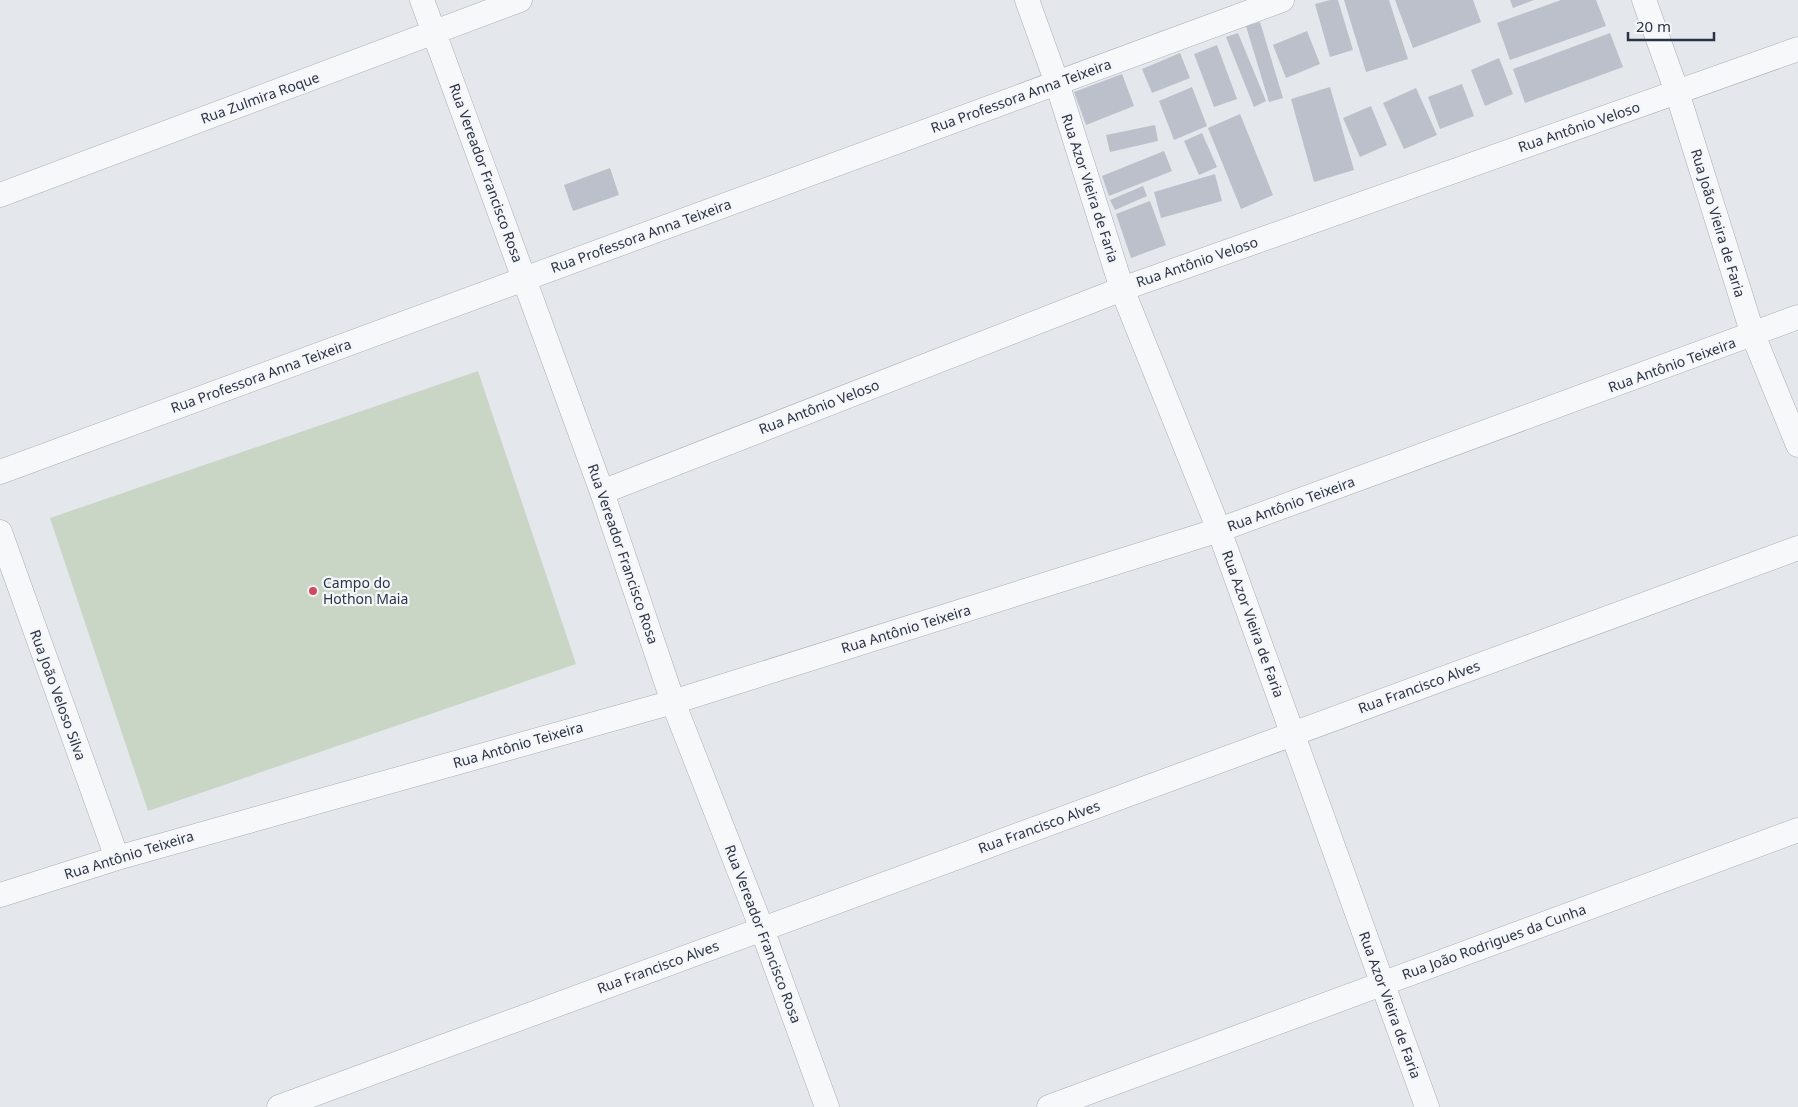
<svg xmlns="http://www.w3.org/2000/svg" width="1798" height="1107" font-family="'Noto Sans',sans-serif">
	<rect width="100%" height="100%" fill="#e4e7ec"/>
	<!-- green -->
	<path fill="#c9d6c5" d="M478,371L576,664L148,811L50,518Z"/>
	<!-- building -->
	<path fill="#bbc0ca" d="M1330,0H1338L1353,50L1330,57L1315,4Z
		M1344,0H1389L1408,59L1366,72Z
		M1395,0H1473L1481,22L1413,48Z
		M1510,0H1534L1513,8Z
		M1561,0H1596L1606,26L1510,60L1497,23Z
		M1260,22L1283,98L1269,102L1246,26Z
		M1307,31L1320,64L1286,78L1273,45Z
		M1238,33L1266,101L1254,107L1226,37Z
		M1610,33L1623,67L1525,103L1513,69Z
		M1217,45L1237,99L1214,107L1194,54Z
		M1180,53L1190,78L1152,93L1142,69Z
		M1499,58L1513,94L1485,106L1471,70Z
		M1122,74L1134,106L1086,125L1074,92Z
		M1462,84L1474,116L1440,129L1428,97Z
		M1192,87L1207,126L1174,140L1159,101Z
		M1330,87L1354,170L1314,182L1291,99Z
		M1416,88L1437,135L1404,149L1383,103Z
		M1371,106L1387,145L1360,157L1343,118Z
		M1240,114L1273,195L1241,209L1208,128Z
		M1155,125L1158,141L1110,152L1106,135Z
		M1202,133L1217,167L1199,175L1184,141Z
		M1164,151L1172,171L1109,196L1102,176Z
		M610,168L619,195L573,211L564,185Z
		M1215,174L1222,201L1161,218L1154,192Z
		M1143,186L1147,196L1115,210L1110,200Z
		M1150,201L1166,245L1131,258L1116,214Z"/>
	<g fill="none" stroke-linecap="round" stroke-linejoin="round">
		<defs>
			<path id="street" d="M422,0L602,492L673,702L762,929L827,1107
				M1027,0L1057,83L1122,289L1219,530L1427,1107
				M1644,0L1677,92L1753,335L1798,445
				M0,195L520,0
				M0,472L1282,0
				M602,492L1122,289L1798,49
				M0,532L117,858
				M0,895L117,858L673,702L1219,530L1798,317
				M279,1107L1798,548
				M1049,1107L1798,830"/>
		</defs>
		<!-- street casing -->
		<use href="#street" stroke="#a9aeb7" stroke-width="25"/>
		<!-- street -->
		<use href="#street" stroke="#f7f8fa" stroke-width="24"/>
	</g>
	<!-- markers -->
	<circle fill="#d1495b" stroke="#f4f6f9" stroke-width="2" cx="313" cy="591" r="5"/>
	<g text-anchor="middle" stroke-width="4.5" stroke-linejoin="round" paint-order="stroke">
		<!-- street labels -->
		<g font-size="14" fill="#2b3445" stroke="#f4f6f9">
			<text transform="translate(1021 96) rotate(-20)" y="5">Rua Professora Anna Teixeira</text>
			<text transform="translate(260 98) rotate(-20)" y="5">Rua Zulmira Roque</text>
			<text transform="translate(1579 127) rotate(-19)" y="5">Rua Antônio Veloso</text>
			<text transform="translate(486 173) rotate(70)" y="5">Rua Vereador Francisco Rosa</text>
			<text transform="translate(1090 188) rotate(72)" y="5">Rua Azor Vieira de Faria</text>
			<text transform="translate(1718 223) rotate(73)" y="5">Rua João Vieira de Faria</text>
			<text transform="translate(641 236) rotate(-20)" y="5">Rua Professora Anna Teixeira</text>
			<text transform="translate(1197 262) rotate(-19)" y="5">Rua Antônio Veloso</text>
			<text transform="translate(1672 365) rotate(-20)" y="5">Rua Antônio Teixeira</text>
			<text transform="translate(261 376) rotate(-20)" y="5">Rua Professora Anna Teixeira</text>
			<text transform="translate(819 407) rotate(-21)" y="5">Rua Antônio Veloso</text>
			<text transform="translate(1291 504) rotate(-20)" y="5">Rua Antônio Teixeira</text>
			<text transform="translate(623 554) rotate(71)" y="5">Rua Vereador Francisco Rosa</text>
			<text transform="translate(1253 624) rotate(70)" y="5">Rua Azor Vieira de Faria</text>
			<text transform="translate(906 629) rotate(-17)" y="5">Rua Antônio Teixeira</text>
			<text transform="translate(1419 687) rotate(-20)" y="5">Rua Francisco Alves</text>
			<text transform="translate(58 695) rotate(70)" y="5">Rua João Veloso Silva</text>
			<text transform="translate(518 745) rotate(-16)" y="5">Rua Antônio Teixeira</text>
			<text transform="translate(1039 827) rotate(-20)" y="5">Rua Francisco Alves</text>
			<text transform="translate(129 855) rotate(-17)" y="5">Rua Antônio Teixeira</text>
			<text transform="translate(763 934) rotate(69)" y="5">Rua Vereador Francisco Rosa</text>
			<text transform="translate(1494 942) rotate(-20)" y="5">Rua João Rodrigues da Cunha</text>
			<text transform="translate(658 967) rotate(-20)" y="5">Rua Francisco Alves</text>
			<text transform="translate(1390 1005) rotate(70)" y="5">Rua Azor Vieira de Faria</text>
		</g>
		<!-- poi labels -->
		<g font-size="14" fill="#2b3445" stroke="#f4f6f9" text-anchor="start">
			<text x="323" y="588">Campo do<tspan x="323" dy="16">Hothon Maia</tspan></text>
		</g>
	</g>
	<!-- scale -->
	<path d="M1628 32v8h86v-8" fill="none" stroke="#2b3445" stroke-width="2.5"/>
	<text x="1636" y="32" font-size="15" fill="#2b3445" stroke="#f4f6f9" stroke-width="4" paint-order="stroke">20 m</text>
</svg>
